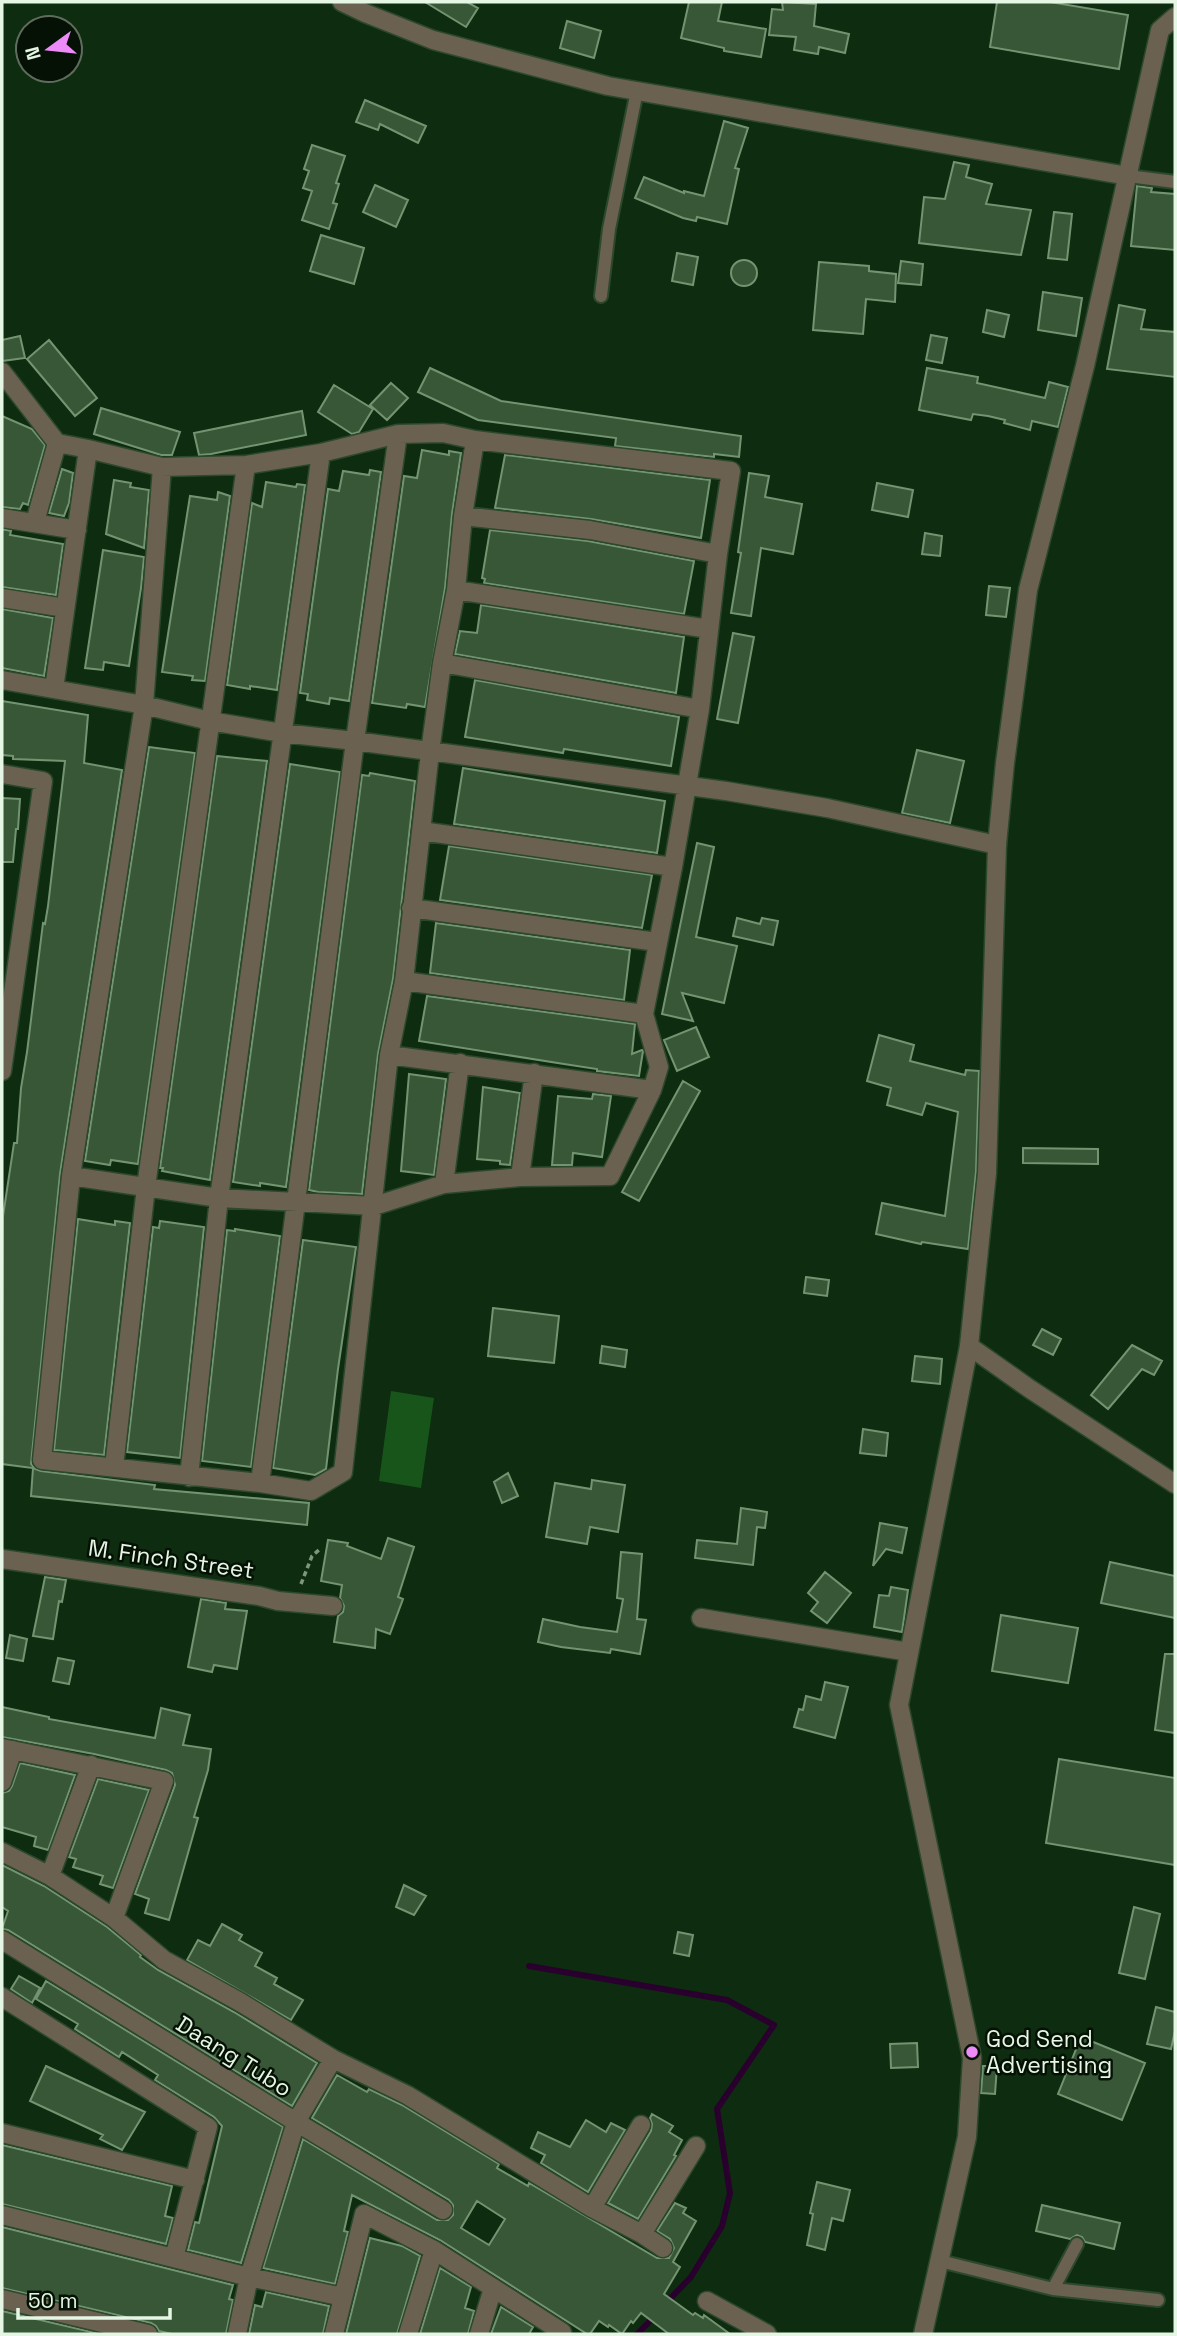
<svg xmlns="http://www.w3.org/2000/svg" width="1177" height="2336" font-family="'Space Grotesk',sans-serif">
	<rect width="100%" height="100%" fill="#0e2c0f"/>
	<!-- green -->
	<path fill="#18551a" d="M391,1391L434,1398L421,1488L379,1481Z"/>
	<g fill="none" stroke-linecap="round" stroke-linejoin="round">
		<!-- stream -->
		<path stroke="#29002d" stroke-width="6" d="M529,1966L727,2000L774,2025L717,2109L730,2193L722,2226L691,2277L665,2304
			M637,2334L656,2315"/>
	</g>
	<!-- building -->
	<path fill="#385737" stroke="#739471" stroke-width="2" fill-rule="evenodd" d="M425,2H467L478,8L466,27Z
		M689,2H722L718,21L766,29L761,57L724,51V48L681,38Z
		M782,2L816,4L814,26L849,34L845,53L819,47L818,54L794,50L796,37L769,35L772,9L783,10Z
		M997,2H1050L1128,15L1119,69L990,47Z
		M567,21L601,31L594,58L560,48Z
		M365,100L426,126L418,143L380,124L378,130L356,122Z
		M724,121L748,128L735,168L739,169L727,224L697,217L696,221L683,218L635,198L644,177L684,193V191L704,196Z
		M312,145L345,156L336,183L339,184L333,203L337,204L329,229L302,220L312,191L303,188L309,171L304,169Z
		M954,162L969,165L966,177L992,184L986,204L1031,210L1021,255L919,243L924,197L945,199Z
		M375,185L408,200L396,227L363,212Z
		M1137,186L1152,188L1151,192L1175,194V250L1131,246Z
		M1054,212L1072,214L1067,260L1048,258Z
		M321,235L364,248L354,284L310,271Z
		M677,253L698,257L693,285L672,281Z
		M731 273a13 13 0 1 1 26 0a13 13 0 1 1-26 0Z
		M901,261L923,264L921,285L898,283Z
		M819,262L869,266V271L896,274L895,302L866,299L863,334L813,330Z
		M1043,292L1082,298L1076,336L1038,330Z
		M1119,305L1145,310L1141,329L1175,332V377L1107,369Z
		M987,310L1009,315L1004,337L983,332Z
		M931,335L947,338L942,363L926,360Z
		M20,336L25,358L2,361V340Z
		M49,340L97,398L75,416L27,359Z
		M430,368L501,401L741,436L739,457L714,454V457L615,446L616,438L478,420L418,392Z
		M927,368L978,377L977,383L1045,398L1049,382L1068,387L1058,427L1032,421L1030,430L1004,423L1005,420L988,416L973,414L971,420L919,410Z
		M391,383L408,398L387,420L370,405Z
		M334,385L373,409L359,432L352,434L318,412Z
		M101,408L180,432L172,455H161L94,434Z
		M302,411L306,435L211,454L199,455L194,433Z
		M2,416L32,429L45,445L28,505L23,503L20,509L2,507Z
		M422,450L449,455V451L461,453L452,514L445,588L425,707L407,704L406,708L372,703L404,476L417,478Z
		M505,455L710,480L701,538L591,519L495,508Z
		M62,469L73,473L69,503L64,516L49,513Z
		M370,470L381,472L349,701L330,698L329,704L307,700L308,694L300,693L328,489L339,491L343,471L369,475Z
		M749,473L769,476L765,497L802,504L793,554L761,548L751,616L731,613L741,553L738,552Z
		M114,480L131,483L130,487L149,490L144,548L106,534Z
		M266,482L296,487L297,484L305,485L277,690L250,686V689L227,685L252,503L262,507Z
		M877,483L913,490L908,517L872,510Z
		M218,492L230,496L205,681L192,680L193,676L162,672L190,496L217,500Z
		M2,529L11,531L10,535L63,544L56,595L2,587Z
		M490,530L588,541L694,561L684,614L484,583L485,579L482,578Z
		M925,533L942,536L940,556L922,554Z
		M103,550L144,557L141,588L129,666L104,662L103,670L85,668Z
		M989,586L1010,588L1006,617L986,615Z
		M481,605L684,637L676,693L455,654L460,631L477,633Z
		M2,609L53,618L44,676L2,668Z
		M733,633L754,637L738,723L717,719Z
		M475,680L679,717L671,766L564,749L563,753L465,737Z
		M2,701L88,715L84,763L122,770L60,1174L31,1464L35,1469L41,1471L155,1485L154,1489L309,1503L307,1525L31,1496L33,1468L2,1464L3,1216L14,1143H17L21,1088L27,1052L43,923L45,924L48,906L65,761L13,759V756L2,755Z
		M149,747L195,753L138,1164L111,1160L110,1165L85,1161Z
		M917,750L964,761L950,823L902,813Z
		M217,756L267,761L210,1180L162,1171L163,1168H160Z
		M290,764L340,772L286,1187L260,1183V1186L233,1182Z
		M463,768L665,801L657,853L454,824Z
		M370,773L415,781L393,979L378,1054L362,1194L318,1192L309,1190L362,775L369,776Z
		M2,798L20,799L18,829H16L13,862H2Z
		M697,843L714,847L696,937L737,946L724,1003L682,993L693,1021L662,1014Z
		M449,846L652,875L642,928L440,900Z
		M737,918L760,924L762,918L778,921L773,945L733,936Z
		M436,923L630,950L624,1000L430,973Z
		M427,996L635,1024L632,1054L642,1050L643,1051L639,1076L597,1071V1069L564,1064L419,1041Z
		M696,1027L709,1057L677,1071L664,1040Z
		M879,1035L914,1045L910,1061L965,1075L966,1070L979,1071L976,1172L968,1249L922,1242L921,1244L876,1234L882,1203L945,1216L958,1112L926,1103L922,1115L887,1105L891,1088L867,1081Z
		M409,1074L446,1079L434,1175L401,1171Z
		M683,1081L700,1091L639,1201L622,1192Z
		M483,1087L520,1093L510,1165L500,1164V1161L477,1159Z
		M593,1094L611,1096L602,1157L573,1153L572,1165H552L558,1096L592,1099Z
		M1023,1148L1098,1149V1164L1023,1163Z
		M78,1219L115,1225V1221L130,1223L104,1455L54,1450Z
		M160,1221L204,1227L180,1458L127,1452L153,1227L159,1228Z
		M235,1229L280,1236L251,1467L202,1461L227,1230L235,1231Z
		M303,1240L356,1247L338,1369L326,1469L315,1475L273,1468Z
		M806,1277L829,1280L827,1296L804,1293Z
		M493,1308L559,1316L554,1363L488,1356Z
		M1042,1329L1061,1339L1053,1355L1033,1345Z
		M1132,1345L1162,1361L1154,1375L1142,1369L1108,1409L1091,1395Z
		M602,1346L627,1350L625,1367L600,1363Z
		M915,1356L942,1359L940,1384L912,1381Z
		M863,1429L888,1433L886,1456L860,1453Z
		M508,1473L518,1496L502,1503L494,1482Z
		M592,1480L625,1485L618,1532L590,1527L587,1544L546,1537L555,1483L591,1489Z
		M741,1508L767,1512L765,1528L757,1527L753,1565L695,1558L697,1540L737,1544Z
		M880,1523L907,1528L902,1553L886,1549L873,1566Z
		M388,1538L414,1547L398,1597L403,1599L390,1634L376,1629L375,1648L334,1642L338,1616L343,1612L344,1606L340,1598L342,1585L321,1581L328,1540L348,1543L347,1546L381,1559Z
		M621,1552L642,1554L637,1619L646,1620L640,1654L611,1649L610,1653L561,1647L538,1642L543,1619L580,1627L617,1632L623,1599L617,1598Z
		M1110,1562L1175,1576V1618L1101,1603Z
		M825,1572L851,1593L827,1623L811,1611L818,1602L808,1593Z
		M45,1577L66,1580L62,1602L59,1601L53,1639L33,1636Z
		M891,1587L908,1590L902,1632L874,1627L879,1595L889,1596Z
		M201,1599L226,1603L225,1609L247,1611L237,1669L214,1665L212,1672L188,1667Z
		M1001,1615L1078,1628L1068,1683L992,1671Z
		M10,1635L27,1639L23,1661L6,1658Z
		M1165,1654H1175V1733L1155,1730Z
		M58,1658L74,1661L69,1684L53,1681Z
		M825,1682L848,1687L835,1738L794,1727L799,1709L803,1710L806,1696L821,1700Z
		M2,1707L49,1717V1719L155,1738L161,1708L190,1715L183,1745L211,1749L208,1770L194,1817L198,1818L169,1920L145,1913L149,1899L135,1894L175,1785L172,1773L166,1770L94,1754L2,1737Z
		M1059,1759L1175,1778V1865L1046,1843Z
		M20,1763L75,1775L48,1850L34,1846L36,1837L2,1827V1793L9,1791L12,1786Z
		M98,1779L149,1790L113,1888L100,1884L103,1876L73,1867L76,1859L69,1857Z
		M2,1865L44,1886L107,1927L141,1955L140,1957L158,1970L234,2012L317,2063L292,2106L8,1930L2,1929L8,1911L2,1907Z
		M404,1885L426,1896L414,1915L396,1907Z
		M1134,1907L1160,1914L1145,1979L1119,1973Z
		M222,1924L242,1935L239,1940L262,1953L255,1966L277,1978L274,1984L303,2000L291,2020L187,1960L198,1940L210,1946Z
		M678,1932L693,1935L689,1956L674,1953Z
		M19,1976L40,1988L32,2003L11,1989Z
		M46,1981L283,2127L241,2263L188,2250L195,2222L199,2223L222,2126L214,2117L155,2080L158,2075L122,2052L119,2057L75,2029L78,2024L36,1999Z
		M1156,2007L1175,2012V2031L1171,2049L1147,2044Z
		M1081,2037L1145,2063L1122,2120L1058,2094Z
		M917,2043L918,2067L891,2068L890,2044Z
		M46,2066L145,2112L122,2150L100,2139L103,2135L30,2101Z
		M983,2066H997L995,2094L981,2093Z
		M337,2075L367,2092L369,2089L402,2105L499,2164L497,2168L528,2186L529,2183L657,2258H669L674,2248L670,2239L657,2231L675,2203L686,2208L683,2213L696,2221L673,2262L680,2267L664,2294L693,2315L695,2313L703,2318L704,2315L730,2334H669L641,2313L633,2323L631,2321L622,2334L609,2325L608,2327L599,2321L590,2334H587L440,2240L352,2195L344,2231L348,2232L335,2284L263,2268L303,2139L437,2220H448L453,2215V2205L449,2200L312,2118ZM477,2201L505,2219L489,2245L461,2228Z
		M652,2114L673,2126L669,2132L682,2140L674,2155L676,2156L638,2219L608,2203L651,2131L652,2124L650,2118Z
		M586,2120L606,2132L611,2123L625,2130L588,2192L541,2163L545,2155L531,2148L538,2132L570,2147Z
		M2,2145L172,2186L165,2216L173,2218L166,2244L2,2204Z
		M817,2182L850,2190L843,2221L832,2218L825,2250L807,2245L813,2214L810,2213Z
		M1042,2205L1120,2223L1114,2249L1085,2242L1082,2237L1077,2235L1070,2239L1036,2231Z
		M2,2227L233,2285L229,2299L233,2300L226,2334H172L159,2331L156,2326L151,2323L2,2288Z
		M370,2238L402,2246L420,2256L397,2334H346Z
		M440,2268L471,2287L465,2308L474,2311L468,2334H420Z
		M266,2292L329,2306L323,2334H249L255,2305L262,2307Z
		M501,2307L533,2327L529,2334H491Z
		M2,2311L100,2334H2Z"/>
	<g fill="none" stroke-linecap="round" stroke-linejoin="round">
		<defs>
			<path id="service" d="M1128,176L1175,182
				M601,296L609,229L637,91
				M940,2261L1053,2289L1158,2300
				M1053,2289L1077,2244"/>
			<path id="minor" d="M342,2L365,13L433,40L608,86L1128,176
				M2,372L57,443L88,449L54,689
				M162,467L144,705L71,1176L42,1460L260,1483L311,1491L343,1472L389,1055L404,981L430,752L442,663L456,590L463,516L475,440
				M463,516L590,530L718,554
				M2,518L77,530
				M35,522L57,443
				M456,590L709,629
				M2,598L65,608
				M442,663L700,709
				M2,680L144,705L210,721L282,733L355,741L726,791L827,808L997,845
				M2,774L43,781L2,1071
				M421,831L673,867
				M411,908L657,942
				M404,981L644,1014
				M389,1055L652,1090
				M71,1176L219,1198L374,1206L444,1184L520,1177L610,1176L652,1090L659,1067L644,1014L673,867L700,709L718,554L731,471L475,440L443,433L398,434L321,453L246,465L162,467L88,449
				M520,1177L534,1073
				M444,1184L460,1063
				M969,1346L1030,1389L1175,1484
				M114,1467L146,1187L246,465
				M189,1477L219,1198L321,453
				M260,1483L355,741L398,434
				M2,1559L259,1596L278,1601L333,1606
				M701,1618L909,1652
				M2,1748L164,1781L114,1918
				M2,1782L13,1750
				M2,1852L50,1876L114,1918L164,1960L240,2002L333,2059L407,2095L592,2208L642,2234L663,2248
				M50,1876L91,1765
				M2,1940L296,2122L443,2210
				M2,1997L208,2127L174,2258
				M2,2133L195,2180
				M592,2208L641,2125
				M2,2215L249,2277L343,2297
				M642,2234L696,2146
				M2,2299L148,2334
				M707,2301L767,2334
				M237,2334L249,2277L296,2122L333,2059
				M334,2334L364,2214L434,2250L562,2332L560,2334
				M408,2334L434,2250
				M479,2334L493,2288"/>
			<path id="tertiary" d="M923,2334L967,2137L972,2058L899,1705L969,1346L987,1173L997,845L1005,763L1028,590L1085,366L1160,30L1175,17"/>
		</defs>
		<!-- service casing -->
		<use href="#service" stroke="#2c482d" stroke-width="16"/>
		<!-- minor casing -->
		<use href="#minor" stroke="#2c482d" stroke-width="21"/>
		<!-- tertiary casing -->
		<use href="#tertiary" stroke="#2c482d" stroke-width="21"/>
		<!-- path -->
		<path stroke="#7e967e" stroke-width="3.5" stroke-dasharray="5 3.5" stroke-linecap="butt" d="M301,1584L312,1556L319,1550"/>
		<!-- service -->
		<use href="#service" stroke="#6a6150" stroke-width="12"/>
		<!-- minor -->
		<use href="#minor" stroke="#6a6150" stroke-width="18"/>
		<!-- tertiary -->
		<use href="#tertiary" stroke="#6a6150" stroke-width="18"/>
	</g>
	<!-- markers -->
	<circle fill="#ee8bf8" stroke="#051105" stroke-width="2.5" cx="972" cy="2052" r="7"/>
	<g text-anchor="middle" stroke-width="5" stroke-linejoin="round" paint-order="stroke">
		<!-- street labels -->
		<g font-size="23" fill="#e5f7e4" stroke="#051105">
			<text transform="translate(171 1559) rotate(8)" y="8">M. Finch Street</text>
			<text transform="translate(234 2056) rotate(32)" y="8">Daang Tubo</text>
		</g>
		<!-- poi labels -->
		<g font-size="23" fill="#e5f7e4" stroke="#051105" text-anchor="start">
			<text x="986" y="2047">God Send<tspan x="986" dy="26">Advertising</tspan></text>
		</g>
	</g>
	<!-- border -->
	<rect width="1177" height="2336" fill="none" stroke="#e5f7e4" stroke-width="7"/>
	<!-- north arrow -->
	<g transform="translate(49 49) rotate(255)"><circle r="33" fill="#051105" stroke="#5f6d5e" stroke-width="2"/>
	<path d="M0-5L12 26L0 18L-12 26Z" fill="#ee8bf8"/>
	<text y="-10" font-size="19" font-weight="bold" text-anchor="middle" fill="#e5f7e4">N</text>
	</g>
	<!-- scale -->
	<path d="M18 2308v10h152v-10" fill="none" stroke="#e5f7e4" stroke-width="3.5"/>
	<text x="28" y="2308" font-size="21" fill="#e5f7e4" stroke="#051105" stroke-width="5" paint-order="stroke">50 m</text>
</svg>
